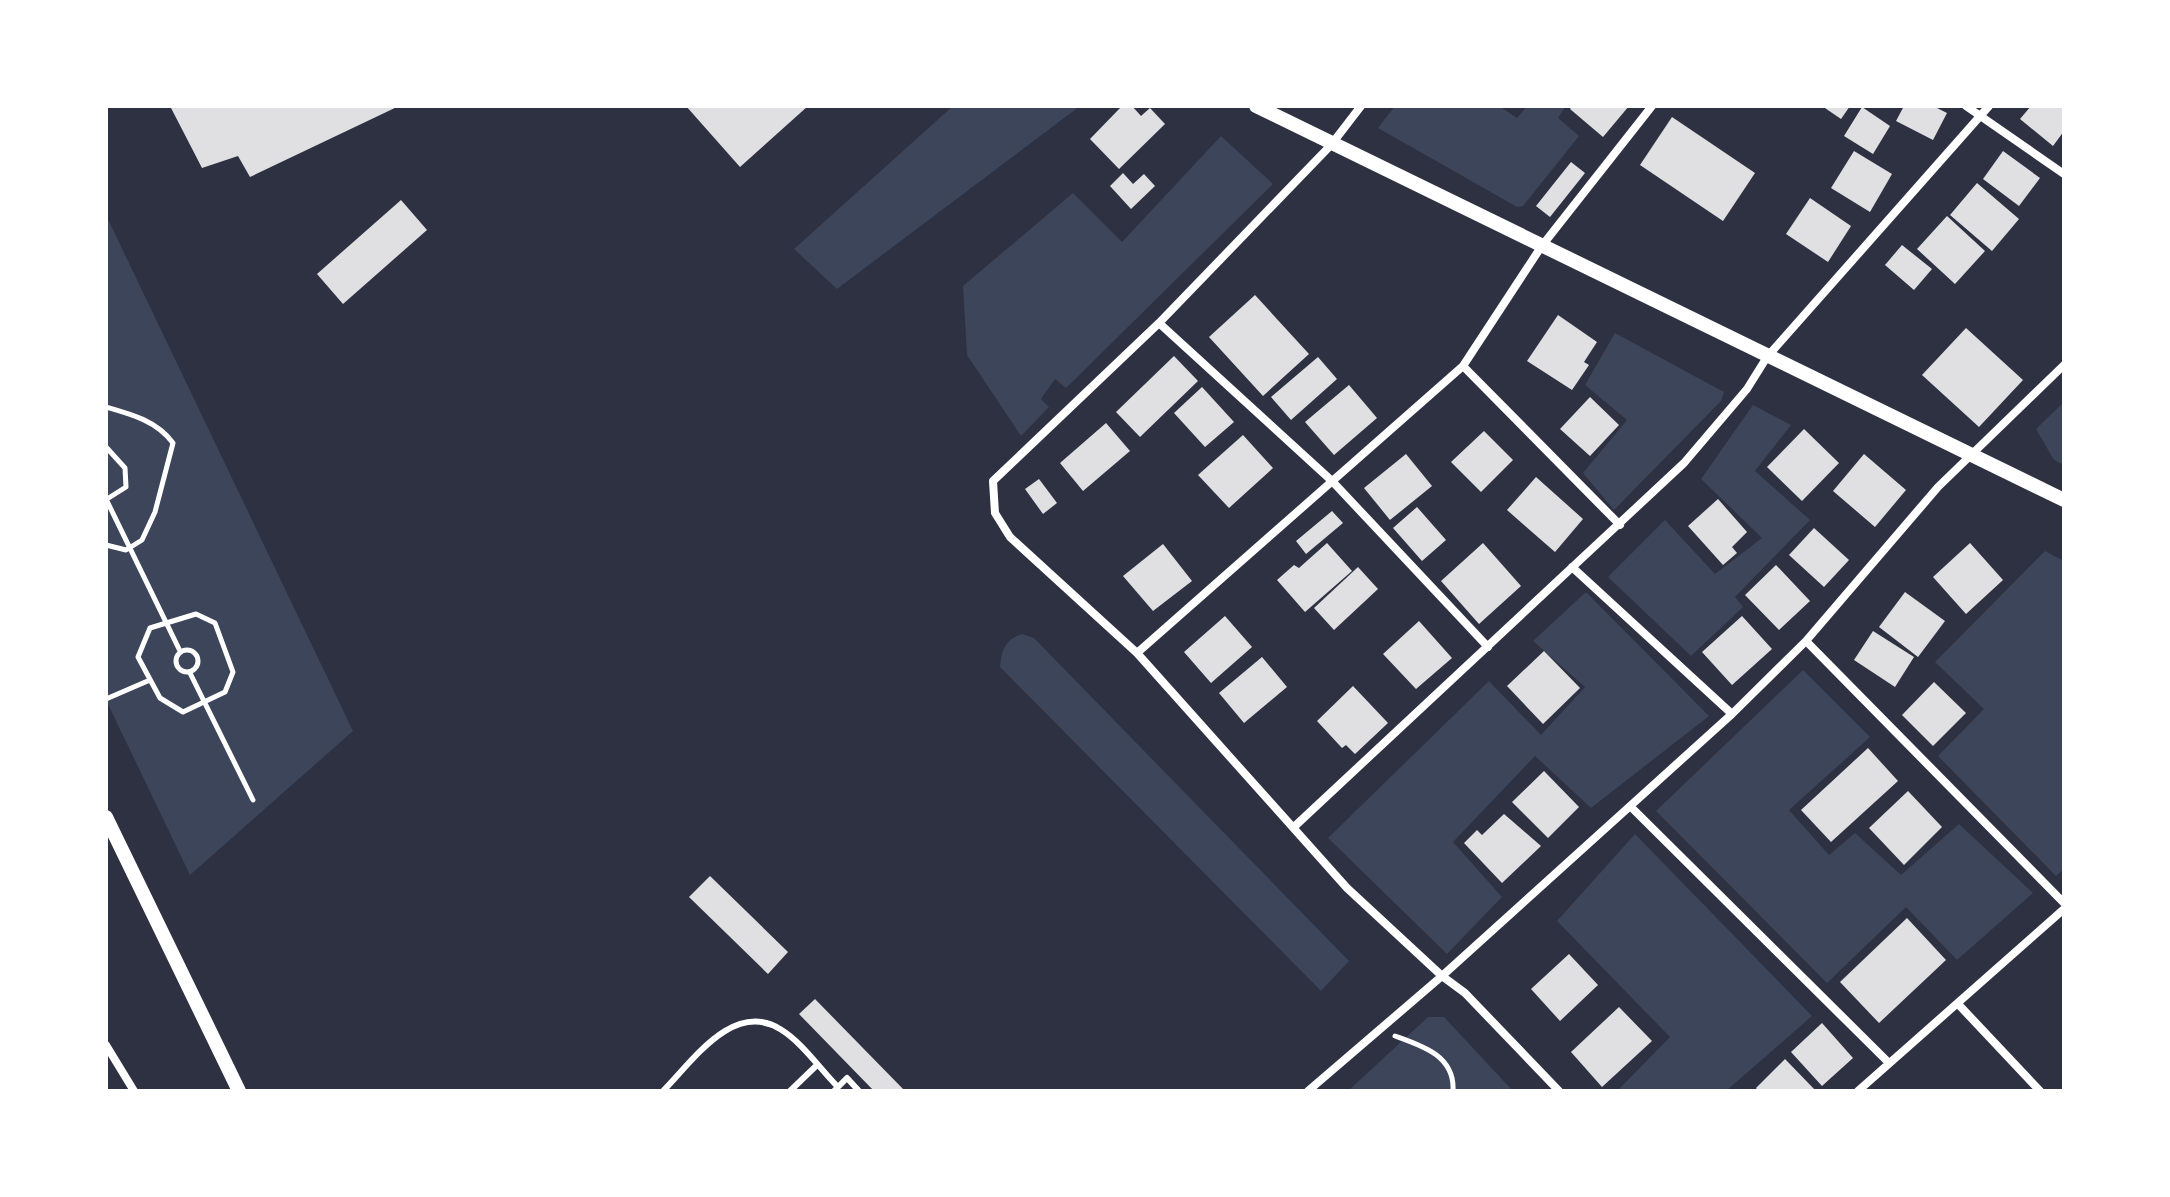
<svg xmlns="http://www.w3.org/2000/svg" width="2170" height="1197" font-family="'PT Sans',sans-serif">
	<rect width="100%" height="100%" fill="#2d3142"/>
	<!-- green -->
	<path fill="#3c4559" d="M953,106H1080L837,289L794,249Z
		M1395,106H1499L1517,118L1527,106H1566L1558,118L1579,136L1523,206L1517,207L1378,128Z
		M1221,136L1273,184L1066,388L1055,379L1041,399L1049,407L1021,436L967,355L963,286L1073,193L1122,242Z
		M106,215L353,731L190,875L106,700Z
		M1615,333L1724,392L1721,401L1614,510L1583,473L1627,420L1585,385Z
		M2064,402V465L2054,460L2036,429Z
		M1753,405L1791,425L1755,471L1810,520L1735,597L1743,607L1691,656L1608,577L1665,520L1715,574L1762,538L1701,479Z
		M2045,551L2064,561V869L2056,876L1938,756L1984,709L1935,662Z
		M1586,592L1709,716L1591,808L1535,756L1453,842L1502,897L1447,954L1328,838L1489,681L1541,735L1585,687L1533,641Z
		M1022,634L1034,638L1349,961L1321,991L1000,667C1002,649 1005,640 1022,634Z
		M1803,670L1870,737L1789,810L1829,855L1855,833L1901,875L1959,824L2033,893L1957,960L1906,907L1827,983L1656,811Z
		M1635,834L1812,1016L1726,1091H1617L1670,1037L1557,921Z
		M1428,1017H1444L1513,1091H1348Z"/>
	<!-- building -->
	<path fill="#e0e0e3" d="M170,106H399L250,177L238,156L202,168Z
		M686,106H808L740,167Z
		M1122,106H1132L1141,116L1150,108L1165,124L1119,169L1090,139Z
		M1572,106H1629L1603,137L1570,109Z
		M1822,106H1850L1841,119Z
		M1904,106H1933L1947,113L1933,140L1896,121Z
		M2031,106H2064V131L2053,146L2020,119Z
		M1862,107L1890,126L1873,154L1844,136Z
		M1672,117L1755,173L1723,221L1640,165Z
		M1854,151L1892,174L1870,212L1831,188Z
		M2003,151L2040,178L2019,206L1983,179Z
		M1571,162L1585,173L1550,217L1536,206Z
		M1123,173L1133,184L1144,174L1155,186L1131,209L1110,186Z
		M1977,183L2019,219L1992,251L1950,215Z
		M1810,198L1851,226L1828,262L1786,234Z
		M401,200L427,230L343,304L317,274Z
		M1947,216L1985,251L1955,284L1917,249Z
		M1902,245L1932,269L1914,290L1885,265Z
		M1255,295L1309,354L1263,396L1209,337Z
		M1558,315L1597,342L1584,362L1589,365L1572,390L1527,361Z
		M1966,328L2023,380L1979,427L1922,375Z
		M1174,356L1198,381L1140,437L1116,412Z
		M1318,357L1337,379L1291,420L1271,397Z
		M1349,385L1377,418L1334,455L1305,422Z
		M1202,387L1234,422L1205,447L1174,413Z
		M1590,397L1619,425L1590,456L1560,429Z
		M1106,423L1130,451L1083,491L1060,463Z
		M1804,429L1839,463L1802,501L1767,467Z
		M1484,431L1513,460L1481,492L1451,462Z
		M1243,435L1273,468L1229,508L1198,475Z
		M1406,454L1432,486L1390,520L1364,488Z
		M1864,454L1906,490L1875,527L1833,491Z
		M1536,477L1583,519L1555,552L1507,510Z
		M1039,479L1057,503L1043,514L1025,489Z
		M1718,499L1747,532L1732,547L1737,553L1723,565L1688,526Z
		M1417,507L1446,540L1422,561L1393,528Z
		M1332,511L1343,523L1306,554L1296,541Z
		M1814,528L1849,560L1824,587L1789,555Z
		M1327,543L1352,571L1305,612L1277,580L1294,565L1299,568Z
		M1483,543L1521,586L1479,624L1441,581Z
		M1970,543L2003,580L1966,614L1933,577Z
		M1163,544L1192,581L1153,611L1123,576Z
		M1776,565L1810,601L1779,630L1745,595Z
		M1358,567L1378,589L1334,630L1314,608Z
		M1905,592L1945,621L1918,657L1879,627Z
		M1225,616L1252,647L1211,683L1184,652Z
		M1742,616L1772,649L1732,685L1702,652Z
		M1419,621L1452,658L1416,689L1383,654Z
		M1873,631L1914,657L1895,687L1854,660Z
		M1544,651L1580,688L1543,724L1507,686Z
		M1262,657L1287,687L1244,723L1219,693Z
		M1934,682L1966,713L1933,746L1902,715Z
		M1353,686L1388,723L1355,754L1346,745L1342,748L1317,721Z
		M1868,748L1898,781L1831,842L1801,810Z
		M1544,771L1579,807L1548,838L1512,802Z
		M1908,791L1942,827L1904,865L1869,828Z
		M1504,814L1541,846L1502,883L1464,843L1477,830L1482,835Z
		M710,876L788,952L768,974L689,897Z
		M1907,918L1946,960L1879,1023L1840,982Z
		M1569,954L1598,985L1560,1021L1531,989Z
		M815,999L905,1091H874L799,1014Z
		M1619,1007L1652,1041L1602,1087L1571,1052Z
		M1822,1023L1853,1058L1822,1086L1791,1052Z
		M1785,1059L1816,1091H1758L1756,1088Z"/>
	<g fill="none" stroke-linecap="round" stroke-linejoin="round">
		<!-- path -->
		<path stroke="#fff" stroke-width="5" d="M106,407C131,414 157,421 173,443L155,512L142,540L126,550L106,545
			M106,447L125,468L126,487L107,499
			M106,499L180,651
			M196,614L215,623L233,672L225,692L183,712L160,698L138,657L150,628Z
			M176 661a11 11 0 1 1 22 0a11 11 0 1 1-22 0Z
			M190,673L253,800
			M106,699L150,680
			M1395,1036C1423,1046 1455,1056 1453,1091"/>
		<!-- service -->
		<path stroke="#fff" stroke-width="6" d="M663,1091C692,1062 733,1000 780,1029C802,1042 820,1069 838,1087
			M790,1091L817,1065
			M834,1091L847,1078L859,1091"/>
		<!-- minor -->
		<path stroke="#fff" stroke-width="8" d="M1361,106L1331,145L1159,323L993,481L995,513L1010,537L1137,653L1347,888L1442,976L1465,993L1559,1091
			M1966,106L2064,174
			M1159,323L1332,481L1488,647
			M1463,366L1620,525
			M1572,567L1732,714
			M1806,641L2064,903
			M1137,653L1463,366L1541,247L1652,106
			M1631,807L1888,1062
			M1295,826L1684,463L1747,389L1767,357L1989,106
			M1959,1005L2040,1091
			M106,1045L134,1091
			M1308,1091L1442,976L1732,714L1806,641L1938,487L2064,365
			M1858,1091L2064,909"/>
		<!-- tertiary -->
		<path stroke="#fff" stroke-width="14" d="M1256,106L2064,500
			M106,817L239,1091"/>
	</g>
	<!-- border -->
	<rect width="2170" height="1197" fill="none" stroke="#ffffff" stroke-width="216"/>
</svg>
